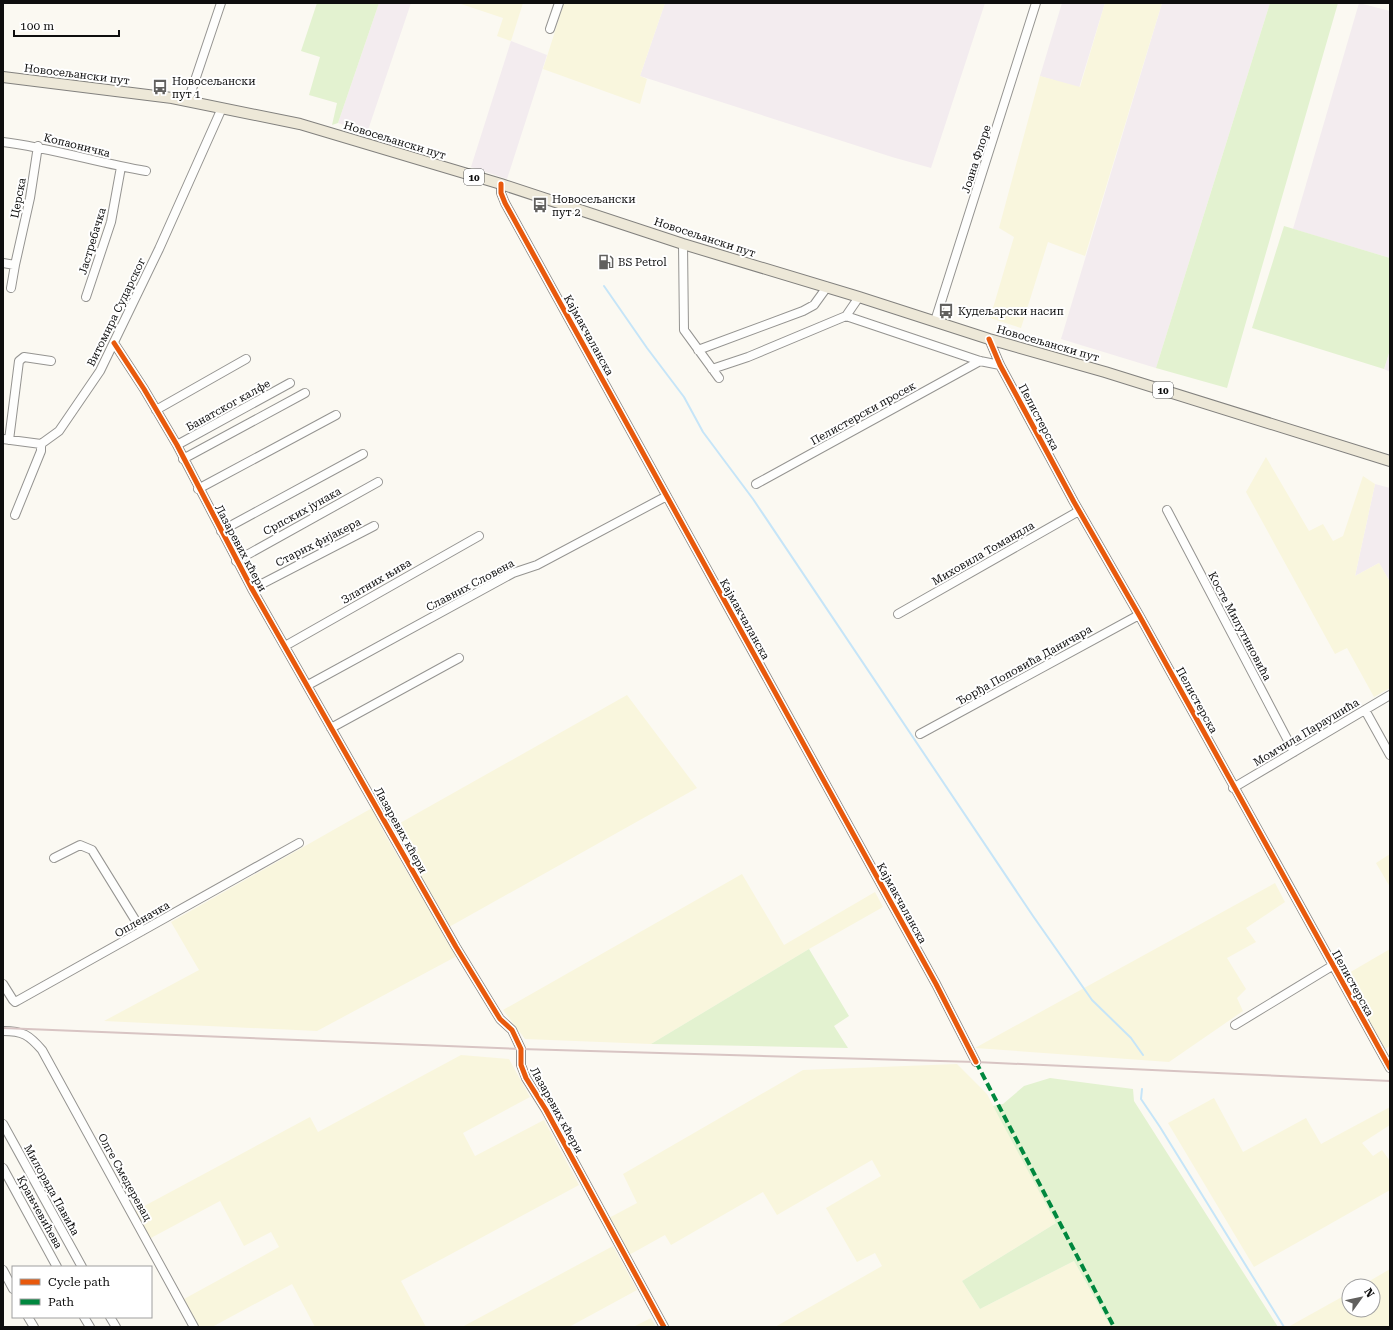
<svg xmlns="http://www.w3.org/2000/svg" width="1393" height="1330" font-family="'Roboto Serif',serif">
	<rect width="100%" height="100%" fill="#fbf9f2"/>
	<!-- industrial -->
	<path fill="#f3ecef" d="M379,3H411L367,133L338,123Z
		M665,3H985L931,168L892,157L640,76Z
		M1062,3H1105L1079,88L1040,76Z
		M1162,3H1270L1156,368L1061,339Z
		M1359,3L1390,11V258L1293,229Z
		M511,41L547,55L507,179L471,167Z
		M1390,350V372L1384,369Z
		M1375,484L1390,488V582L1379,563L1355,576Z"/>
	<!-- farmland -->
	<path fill="#f9f6dd" d="M458,3H523L511,41L497,36L503,18Z
		M564,3H665L640,76L647,79L640,104L543,69Z
		M1105,3H1162L1085,256L1048,242L1021,328L990,318L1014,237L999,228L1040,76L1080,87Z
		M1266,457L1309,531L1323,524L1333,541L1343,536L1363,476L1375,484L1355,576L1379,563L1390,582V688L1374,697L1347,648L1335,654L1246,492Z
		M627,695L697,788L449,927L393,827Z
		M372,808L384,833L457,956L317,1031L104,1021L199,970L171,922Z
		M1390,854V887L1376,863Z
		M742,874L784,945L875,892L883,907L809,949L651,1044L525,1039L503,1010Z
		M1275,883L1285,902L1246,928L1256,942L1227,958L1246,989L1237,998L1243,1011L1169,1062L975,1048Z
		M1390,949V1046L1385,1049L1342,977Z
		M461,1055L509,1059L530,1097L463,1133L475,1156L544,1120L579,1185L401,1281L426,1327H315L292,1284L212,1327H199L184,1299L279,1247L271,1232L244,1246L220,1201L149,1239L135,1211L310,1117L318,1132Z
		M957,1064L987,1094L1056,1223L962,1281L980,1309L1074,1261L1111,1327H775L882,1266L875,1253L857,1262L826,1208L881,1176L872,1160L777,1215L763,1192L671,1245L665,1235L629,1255L607,1219L637,1203L623,1174L803,1070Z
		M1214,1098L1243,1152L1306,1118L1321,1144L1390,1107V1125L1362,1143L1373,1156L1382,1150L1390,1161V1190L1254,1267L1168,1123Z
		M613,1246L637,1290L569,1327H462Z
		M1390,1269V1327H1288L1349,1293V1310H1373V1286H1361Z
		M651,1318L656,1327H633Z"/>
	<!-- green -->
	<path fill="#e3f2d0" d="M317,3H379L338,123L332,125L337,103L309,95L320,57L301,51Z
		M1270,3H1338L1227,388L1156,368Z
		M1284,226L1390,258V350L1384,369L1252,328Z
		M809,949L849,1016L834,1026L848,1048L651,1044Z
		M1050,1078L1133,1089L1134,1101L1278,1327H1111L1074,1261L980,1309L962,1281L1056,1223L993,1106L1003,1104L1024,1086Z"/>
	<g fill="none" stroke-linecap="round" stroke-linejoin="round">
		<!-- stream -->
		<path stroke="#c6e5f8" stroke-width="2" d="M604,286L647,348L684,397L703,432L753,499L1033,916L1092,1000L1131,1038L1143,1055
			M1142,1089L1141,1099L1160,1127L1284,1327"/>
		<defs>
			<path id="minor" d="M550,29L559,3
				M188,101L221,3
				M3,142C52,148 98,163 146,171
				M501,184V193L505,203L936,984L976,1062
				M683,244L684,330L719,378
				M3,263L15,265L30,198L38,146
				M11,288L15,265
				M86,297L111,222L121,167
				M859,297L846,316L980,361L1000,365
				M935,321L1036,3
				M989,339L1000,365L1074,502L1139,615L1390,1068
				M114,343L144,389L177,445L252,589L456,947L500,1019L512,1030L521,1049V1065L526,1078L546,1110L664,1327
				M698,350L803,311L814,305L827,287
				M712,369L748,357L846,316
				M156,410L246,359
				M3,439L41,444
				M9,440L19,361L24,357L51,361
				M177,445L290,383
				M183,459L305,393
				M756,484L980,361
				M198,489L336,415
				M1167,510L1294,752
				M15,515L41,451V444L59,431L100,371L159,249L222,108
				M221,531L363,454
				M236,561L378,482
				M252,589L374,526
				M898,614L1079,511
				M285,646L479,536
				M308,685L513,573L537,565L665,497
				M1365,710L1390,755
				M331,728L459,658
				M920,734L1139,615
				M1233,788L1390,695
				M54,858L80,845L92,850L142,931
				M3,984L13,1000L15,1002L17,1001L299,843
				M1235,1025L1332,966
				M3,1031C23,1031 29,1035 42,1050L194,1327
				M3,1124L82,1267
				M3,1168L57,1267
				M3,1270L13,1289
				M28,1317L34,1327
				M84,1317L90,1327
				M110,1317L116,1327"/>
			<path id="major" d="M3,77L172,98L300,124L501,184L683,244L859,297L989,339L1105,372L1390,461"/>
		</defs>
		<!-- minor casing -->
		<use href="#minor" stroke="#959491" stroke-width="10"/>
		<!-- major casing -->
		<use href="#major" stroke="#82817e" stroke-width="12"/>
		<!-- minor -->
		<use href="#minor" stroke="#fefefd" stroke-width="8"/>
		<!-- major -->
		<use href="#major" stroke="#ede8d8" stroke-width="10"/>
		<!-- rail -->
		<path stroke="#d8c4c3" stroke-width="2" d="M3,1028L521,1049L976,1062L1390,1081"/>
		<!-- quiet -->
		<path stroke="#00873e" stroke-width="4" stroke-dasharray="8 4" stroke-linecap="butt" d="M976,1062L1114,1327"/>
		<defs>
			<path id="cycleway" d="M501,184V193L505,203L936,984L976,1062
				M989,339L1000,365L1074,502L1139,615L1390,1068
				M114,343L144,389L177,445L252,589L456,947L500,1019L512,1030L521,1049V1065L526,1078L546,1110L664,1327"/>
		</defs>
		<!-- cycleway casing -->
		<use href="#cycleway" stroke="#fff" stroke-width="8"/>
		<!-- cycleway -->
		<use href="#cycleway" stroke="#e8590c" stroke-width="5"/>
	</g>
	<!-- icons -->
	<defs>
		<symbol id="bus-bare" viewBox="-9 -9 18 18"><path d="M-5-6H5V4H4V6H2V4H-2V6H-4V4H-5ZM-3.5-4V0h7V-4ZM-3.5 1.2v1.5H-2V1.2ZM2 1.2v1.5H3.5V1.2Z" fill="#61605e" stroke="#fff" stroke-width="2.5" paint-order="stroke"/></symbol>
		<symbol id="fuel-bare" viewBox="-9 -9 18 18"><path d="M-5.5-6h7V0h2V4h1.3V-2.5L3-4.5l.8-.8L6-3V5H2.5V1h-1V6h-7ZM-4.2-4.7v3.2H.2V-4.7Z" fill="#61605e" stroke="#fff" stroke-width="2.5" paint-order="stroke"/></symbol>
	</defs>
	<g fill-rule="evenodd">
		<use href="#bus-bare" x="149" y="76" width="22" height="22"/>
		<use href="#bus-bare" x="529" y="194" width="22" height="22"/>
		<use href="#fuel-bare" x="595" y="251" width="22" height="22"/>
		<use href="#bus-bare" x="935" y="300" width="22" height="22"/>
	</g>
	<g text-anchor="middle" stroke-width="4" stroke-linejoin="round" paint-order="stroke">
		<!-- shield labels -->
		<g fill="#fff" stroke="#565656" stroke-width="1">
			<rect x="464" y="169" width="20" height="16" rx="3"/>
			<rect x="1153" y="382" width="20" height="16" rx="3"/>
		</g>
		<g font-size="10" font-weight="bold" fill="#0e0e0e">
			<text x="474" y="181">10</text>
			<text x="1163" y="394">10</text>
		</g>
		<!-- street labels -->
		<g font-size="11" fill="#0e0e0e" stroke="#fff">
			<text transform="translate(77 74) rotate(7)" y="4">Новосељански пут</text>
			<text transform="translate(395 140) rotate(17)" y="4">Новосељански пут</text>
			<text transform="translate(77 145) rotate(14)" y="4">Копаоничка</text>
			<text transform="translate(976 159) rotate(-72)" y="4">Јоана Флоре</text>
			<text transform="translate(18 198) rotate(-79)" y="4">Церска</text>
			<text transform="translate(705 237) rotate(18)" y="4">Новосељански пут</text>
			<text transform="translate(92 241) rotate(-73)" y="4">Јастребачка</text>
			<text transform="translate(116 312) rotate(-64)" y="4">Витомира Сударског</text>
			<text transform="translate(589 335) rotate(61)" y="4">Кајмакчаланска</text>
			<text transform="translate(1048 343) rotate(16)" y="4">Новосељански пут</text>
			<text transform="translate(228 405) rotate(-29)" y="4">Банатског калфе</text>
			<text transform="translate(863 413) rotate(-29)" y="4">Пелистерски просек</text>
			<text transform="translate(1039 417) rotate(62)" y="4">Пелистерска</text>
			<text transform="translate(302 511) rotate(-29)" y="4">Српских јунака</text>
			<text transform="translate(318 542) rotate(-27)" y="4">Старих фијакера</text>
			<text transform="translate(241 548) rotate(62)" y="4">Лазаревих кћери</text>
			<text transform="translate(983 553) rotate(-30)" y="4">Миховила Томандла</text>
			<text transform="translate(376 581) rotate(-30)" y="4">Златних њива</text>
			<text transform="translate(470 585) rotate(-28)" y="4">Славних Словена</text>
			<text transform="translate(745 619) rotate(61)" y="4">Кајмакчаланска</text>
			<text transform="translate(1240 626) rotate(62)" y="4">Косте Милутиновића</text>
			<text transform="translate(1024 665) rotate(-29)" y="4">Ђорђа Поповића Даничара</text>
			<text transform="translate(1197 700) rotate(61)" y="4">Пелистерска</text>
			<text transform="translate(1306 732) rotate(-31)" y="4">Момчила Параушића</text>
			<text transform="translate(401 830) rotate(61)" y="4">Лазаревих кћери</text>
			<text transform="translate(902 903) rotate(61)" y="4">Кајмакчаланска</text>
			<text transform="translate(142 919) rotate(-30)" y="4">Опленачка</text>
			<text transform="translate(1353 983) rotate(61)" y="4">Пелистерска</text>
			<text transform="translate(557 1110) rotate(61)" y="4">Лазаревих кћери</text>
			<text transform="translate(125 1177) rotate(61)" y="4">Олге Смедеревац</text>
			<text transform="translate(52 1190) rotate(61)" y="4">Милорада Павића</text>
			<text transform="translate(40 1212) rotate(61)" y="4">Крањчевићева</text>
		</g>
		<!-- poi labels -->
		<g font-size="11" fill="#0e0e0e" stroke="#fff" text-anchor="start">
			<text x="172" y="85">Новосељански<tspan x="172" dy="13">пут 1</tspan></text>
			<text x="552" y="203">Новосељански<tspan x="552" dy="13">пут 2</tspan></text>
			<text x="618" y="266">BS Petrol</text>
			<text x="958" y="315">Кудељарски насип</text>
		</g>
	</g>
	<!-- border -->
	<rect width="1393" height="1330" fill="none" stroke="#0e0e0e" stroke-width="8"/>
	<!-- legend -->
	<rect x="12" y="1266" width="140" height="52" fill="#ffffff" stroke="#9f9f9f"/>
	<rect x="20" y="1279" width="20" height="6" fill="#e8590c" stroke="#9f9f9f"/>
	<text x="48" y="1286" font-size="12" fill="#0e0e0e">Cycle path</text>
	<rect x="20" y="1299" width="20" height="6" fill="#00873e" stroke="#9f9f9f"/>
	<text x="48" y="1306" font-size="12" fill="#0e0e0e">Path</text>
	<!-- north arrow -->
	<g transform="translate(1361 1298) rotate(57)"><circle r="19" fill="#ffffff" stroke="#9f9f9f"/>
	<path d="M0-3L7 15L0 10L-7 15Z" fill="#61605e"/>
	<text y="-6" font-size="11" font-weight="bold" text-anchor="middle" fill="#0e0e0e">N</text>
	</g>
	<!-- scale -->
	<path d="M14 30v6h105v-6" fill="none" stroke="#0e0e0e" stroke-width="2"/>
	<text x="20" y="30" font-size="12" fill="#0e0e0e" stroke="#ffffff" stroke-width="3" paint-order="stroke">100 m</text>
</svg>
